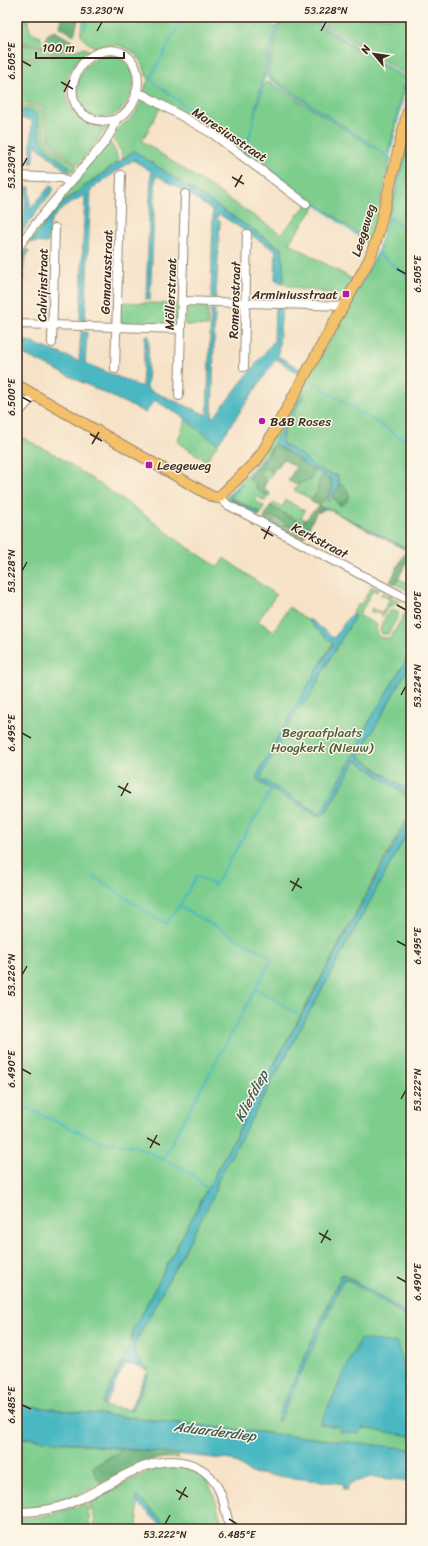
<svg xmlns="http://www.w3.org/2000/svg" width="428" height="1546" font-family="Sriracha,sans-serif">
	<rect width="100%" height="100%" fill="#fcf5e5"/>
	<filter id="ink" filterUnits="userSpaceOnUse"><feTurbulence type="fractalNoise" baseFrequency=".025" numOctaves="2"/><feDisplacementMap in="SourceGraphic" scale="8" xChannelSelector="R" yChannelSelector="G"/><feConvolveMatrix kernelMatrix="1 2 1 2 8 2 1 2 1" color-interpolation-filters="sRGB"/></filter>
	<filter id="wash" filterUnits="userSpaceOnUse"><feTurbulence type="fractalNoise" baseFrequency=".012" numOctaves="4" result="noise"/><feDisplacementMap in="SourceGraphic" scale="16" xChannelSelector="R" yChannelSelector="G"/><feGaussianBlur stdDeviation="0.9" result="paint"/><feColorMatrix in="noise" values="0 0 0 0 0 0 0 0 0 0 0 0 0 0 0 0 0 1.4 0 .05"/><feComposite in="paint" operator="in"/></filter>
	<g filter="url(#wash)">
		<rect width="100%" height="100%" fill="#f6e2c7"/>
		<!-- green -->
		<path fill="#7dcd8d" stroke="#5c7c56" d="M17,17L28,18C27,28 31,33 40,36L44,46L17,42Z
			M84,17H259L276,28L255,109L253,122L264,85L266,82L271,83L391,158L371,243L317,204L289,243L354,280L345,295L299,289L281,283L284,280L282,249L134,151L122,159L121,151L112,138L119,127L128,121L136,112L143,97L161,107L142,141L281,234L308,203L144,92L145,87L149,78L146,76C141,49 119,40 94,47C77,36 80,36 84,17Z
			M281,17H305L401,76L404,81L403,86L389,152L386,154L378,149L267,75Z
			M313,17H411V54L406,75Z
			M73,43L72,48C53,53 37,59 17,57V47L19,44L47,48L64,44Z
			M84,48L89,50C53,74 60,125 108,127L78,165C69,158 57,151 51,142C43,131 52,110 36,104C30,102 23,103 17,103V59H36Z
			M113,54C161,70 115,145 83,108C71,94 78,72 91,61C97,56 105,55 113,54Z
			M32,105C53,111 39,128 48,142C55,152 68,159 77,166L70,173L66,174L69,167C62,161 51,156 45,148C37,138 41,111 29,111C25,110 21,112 17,112V106Z
			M411,129V542L408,547L406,548L329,509L318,507L330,493H331L327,500L329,502L333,498L341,505L344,504L349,494L345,487L340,484L337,475H333L313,466L303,456L282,445L283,433L304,395L303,393L266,457L248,477L255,484L262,493L268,495L265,501L257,497L255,501L264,506L261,513L231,498L243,485L229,496L230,500L260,515L258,517L226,501L225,498L256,464L334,333L377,254Z
			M109,141C114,148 117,153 118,162L60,204L31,242L25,244L37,227Z
			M120,302L177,304V325L120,324Z
			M186,305H208V326L185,325Z
			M186,419L191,424L218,444L206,461L177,442Z
			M17,435L58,456L138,510L180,542L218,567L224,558L276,595L258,621L274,631L289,607L307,620L333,642L259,771L257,781L319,816L325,814L356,760L411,798V820L409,819L406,820L216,1172L215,1177L208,1187L137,1323L133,1327L131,1343L116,1374L103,1406L132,1410L148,1371C143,1362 131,1356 135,1343L214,1195L218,1180L411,826V844L409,847L411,848V1317L344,1274L341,1275L277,1419L280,1420L338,1287L343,1279L345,1278C367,1292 390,1305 411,1321V1449L17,1405Z
			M264,468L273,472L263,488L259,474Z
			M316,471L325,475L322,476C319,485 319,494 311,499L294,490C298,484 303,481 310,480Z
			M286,500L305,511L301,518L306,520L304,522L302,523L270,506L274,503L282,507Z
			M264,517L275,521L303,539L302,540L265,521Z
			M398,578L411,585V592L395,584Z
			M372,586L379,589L377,592L373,590L359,615L377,625C373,637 382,640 391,637L408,608L411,610V652L366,727L358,748L322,811L319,813L261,780L260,776L299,708L308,700L353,615H351L358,605L361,604Z
			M383,592L399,601L398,603L388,607L382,617V614L376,611L374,613L370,611L372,608L382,613L390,599L381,595Z
			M394,609L398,612V616L388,634H382L380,631C381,624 387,611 394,609Z
			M411,663V793L359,756Z
			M17,1437L123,1449L93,1467L96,1476L102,1483C75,1497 48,1510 17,1508Z
			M161,1467C212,1464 212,1488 223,1529H171L138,1497L136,1501L138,1503L137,1529H95L94,1516L89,1502L139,1476Z
			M85,1504L88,1507L90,1529H17V1518L35,1517L47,1515Z"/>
		<!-- forest -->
		<path fill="#66b078" stroke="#506d4b" d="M63,17H79L74,35L59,27Z
			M54,31L71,40V41L44,46L47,35Z
			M275,445L316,471L310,480L304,481L297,485L288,481L296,467L283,459L278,468L276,467L273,472L264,468L259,474L266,480L263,487L270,493L269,496L258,491L255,484L249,478L266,459Z
			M325,475L331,479L333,489L319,505L311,502V499C323,491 313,481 325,475Z
			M340,484L347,489V492L350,495L347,501L341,505L338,504L335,499L332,498Z
			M270,506L302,523L304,522L311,513L319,507L323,508L316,513L304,537L276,519L265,516Z
			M411,545V555L395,584L390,582L404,554Z
			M123,1449L178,1454L179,1458H163L148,1461L102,1483L96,1476L93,1468Z"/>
		<!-- water -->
		<path fill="#4ab8c2" stroke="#427170" d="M31,110L37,116C40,147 45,149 70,167L65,170L35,145L33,163H30L32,120L17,118V112Z
			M134,151L282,249L284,280L281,283L275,279L276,251L219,214L216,219L220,221L216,298H211L213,211L189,194L156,175L150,300L146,299L151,171L133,160L91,189L85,322L80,321L85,195C75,200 53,212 50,225C49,231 52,237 47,243L31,242L60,205Z
			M51,186L54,189L17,238V228L24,217L26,187H30V209L49,187Z
			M26,249L29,251L24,262L22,317H17V263Z
			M275,308H282L278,356L300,369L298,373L276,359L218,444L191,424L186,419L154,400L146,413L17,351L18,329H21L20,338L79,361L81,331L87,332L85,363L142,387L145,336H149L147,389L207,415L211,309L215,310L212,417H214L274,341Z
			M304,393V395L283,433L282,443L303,456L313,466L333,475H337L339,487L328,502L327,500L333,489L331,479L305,465L298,458L276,445H274L266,459L249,478H248L266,457L302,394Z
			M241,483L243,485L231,498L261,513L260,515L229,499V496Z
			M327,508L406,548L408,547L411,542L408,550H406L328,509H325L318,513L323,509Z
			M353,615L355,617L326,665L308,700L299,708L260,778L319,813L321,812L358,748L366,727L411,652V663L359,756L364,761L411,793V798L356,760L325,814L319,816C309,810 258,785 256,777L297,703L333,644L307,620H311L334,638L348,618Z
			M408,819L411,820V826L218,1180L214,1195L135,1343C131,1356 143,1362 148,1371L139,1366L125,1364L105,1405L103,1406L102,1404L131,1343L133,1327L137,1323L208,1187L215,1177L216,1172Z
			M342,1274L399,1308L411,1317V1321L393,1307L384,1303L344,1278L280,1420L277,1421L279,1413Z
			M360,1339L398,1343L411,1401V1436L362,1428L360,1434L340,1432V1427L320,1424Z
			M145,1375H148L132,1410L129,1411Z
			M17,1405L411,1449V1481L371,1477L349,1484L347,1490H343L344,1484L251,1473L232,1460L17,1437Z
			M137,1497H138L171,1529H165L136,1501L135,1499Z"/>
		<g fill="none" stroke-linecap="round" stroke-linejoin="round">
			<!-- stream -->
			<path stroke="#4ab8c2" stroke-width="2" d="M183,17L150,79L366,242L371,241L373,232
				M259,17L276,28
				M309,17L407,79
				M85,29L88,17
				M265,76L389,157
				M246,150L279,17
				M387,175L390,161L389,157L411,62
				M388,217L411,234
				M378,253L411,279
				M345,314L378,253L388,215L392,207L411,132
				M310,381L411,444
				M403,439L411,425
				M95,877L165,924L179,906L197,876L215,885L272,789
				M179,906L272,958L256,988L296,1013
				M17,1104L104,1143L134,1145L182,1168L199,1180L208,1190
				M163,1159L256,988"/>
		</g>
	</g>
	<g filter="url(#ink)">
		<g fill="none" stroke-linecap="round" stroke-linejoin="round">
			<defs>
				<path id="minor" d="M111,50C153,53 142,123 104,121C56,119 67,52 111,50Z
					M136,92L146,96L213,134L306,204
					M17,176L62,178L69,183
					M17,249C36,221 59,195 81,170C93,155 111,139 116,120
					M182,301L344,306
					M17,324L181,329
					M52,343L55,228
					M244,367L247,234
					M115,369L121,175
					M179,396L185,194
					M17,414L30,400L34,394
					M219,497L228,505L411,601
					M17,1512C34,1512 52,1510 68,1504C97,1493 126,1470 156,1463C177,1458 203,1463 215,1483C224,1496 226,1514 230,1529"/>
				<path id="major" d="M17,385L211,496L217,498L219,497L256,461L263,451L369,260L377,238L411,98"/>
			</defs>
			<!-- minor casing -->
			<use href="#minor" stroke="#988672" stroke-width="10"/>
			<!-- major casing -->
			<use href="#major" stroke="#988672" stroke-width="12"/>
			<!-- minor -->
			<use href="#minor" stroke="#fff" stroke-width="8"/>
			<!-- major -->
			<use href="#major" stroke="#f4c16a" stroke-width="10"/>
		</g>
	</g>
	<!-- ticks -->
	<path fill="none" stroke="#3b2a1e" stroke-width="1.5" d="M97,31L102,22M321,31L326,22M22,61L31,66M61,82L73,89M64,92L70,80M22,167L27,158M232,177L244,184M235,187L242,175M397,269L406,274M22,397L31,402M90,434L102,441M92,444L99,432M261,529L273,536M264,539L270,526M22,571L27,562M397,605L406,610M401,695L406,686M22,733L31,738M118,786L131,793M121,796L128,783M290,881L302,888M292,891L299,878M397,941L406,946M22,975L27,966M22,1069L31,1074M401,1099L406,1090M147,1138L160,1145M150,1148L157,1135M319,1233L331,1240M321,1243L328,1230M397,1277L406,1282M22,1405L31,1409M176,1490L188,1497M179,1500L186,1487M229,1519L237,1524M165,1524L170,1515"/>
	<!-- markers -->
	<g fill="#b5179e" stroke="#fcf5e5" stroke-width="1.5">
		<rect x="342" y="290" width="8" height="8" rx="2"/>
		<circle cx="262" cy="421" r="4"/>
		<rect x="145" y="461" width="8" height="8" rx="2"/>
	</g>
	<g text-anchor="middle" stroke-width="3" stroke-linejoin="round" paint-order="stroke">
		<!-- street labels -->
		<g font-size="13" fill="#3b2a1e" stroke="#fcf5e5">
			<text transform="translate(230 134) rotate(34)" y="5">Maresiusstraat</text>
			<text transform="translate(363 230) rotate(-73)" y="5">Leegeweg</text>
			<text transform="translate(106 272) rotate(-88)" y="5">Gomarusstraat</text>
			<text transform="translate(42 285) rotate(-89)" y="5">Calvijnstraat</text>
			<text transform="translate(170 294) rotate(-88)" y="5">Möllerstraat</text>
			<text transform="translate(234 300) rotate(-88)" y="5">Romerostraat</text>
			<text transform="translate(320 540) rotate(28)" y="5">Kerkstraat</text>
		</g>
		<!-- poi labels -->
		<g font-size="13" fill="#3b2a1e" stroke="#fcf5e5" text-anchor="start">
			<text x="338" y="299" text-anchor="end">Arminiusstraat</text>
			<text x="270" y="426">B&amp;B Roses</text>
			<text x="157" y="470">Leegeweg</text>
		</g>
		<!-- park labels -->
		<g font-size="13" fill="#4f5b3f" stroke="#fcf5e5">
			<text x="322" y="737">Begraafplaats<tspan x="322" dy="15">Hoogkerk (Nieuw)</tspan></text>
		</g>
		<!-- water labels -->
		<g font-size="14" font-style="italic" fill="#405c57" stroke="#fcf5e5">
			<text transform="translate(251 1096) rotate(-62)" y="5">Kliefdiep</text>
			<text transform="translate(215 1431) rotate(7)" y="5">Aduarderdiep</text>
		</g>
	</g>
	<!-- margin -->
	<rect width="428" height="1546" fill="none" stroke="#fcf5e5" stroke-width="44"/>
	<!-- north arrow -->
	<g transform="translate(374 54) rotate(299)" stroke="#fcf5e5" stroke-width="3" paint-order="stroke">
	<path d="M0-3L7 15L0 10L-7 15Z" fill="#3b2a1e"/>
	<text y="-6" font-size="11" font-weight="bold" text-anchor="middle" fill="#3b2a1e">N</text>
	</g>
	<!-- scale -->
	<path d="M36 52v6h88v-6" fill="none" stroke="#3b2a1e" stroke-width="2"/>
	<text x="42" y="52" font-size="12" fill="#3b2a1e" stroke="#fcf5e5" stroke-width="3" paint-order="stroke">100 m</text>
	<rect x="22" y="22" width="384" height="1502" fill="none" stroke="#3b2a1e" stroke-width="1.5"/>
	<g font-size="10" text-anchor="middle" fill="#3b2a1e">
		<text x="102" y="14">53.230°N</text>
		<text x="326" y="14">53.228°N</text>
		<text transform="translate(11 61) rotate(-90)" y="4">6.505°E</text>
		<text transform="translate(11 167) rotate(-90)" y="4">53.230°N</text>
		<text transform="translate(417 274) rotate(-90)" y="4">6.505°E</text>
		<text transform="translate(11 397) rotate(-90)" y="4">6.500°E</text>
		<text transform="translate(11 571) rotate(-90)" y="4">53.228°N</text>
		<text transform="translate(417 610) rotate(-90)" y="4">6.500°E</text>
		<text transform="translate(417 686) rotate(-90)" y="4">53.224°N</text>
		<text transform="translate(11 733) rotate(-90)" y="4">6.495°E</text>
		<text transform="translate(417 946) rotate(-90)" y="4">6.495°E</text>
		<text transform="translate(11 975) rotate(-90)" y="4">53.226°N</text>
		<text transform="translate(11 1069) rotate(-90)" y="4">6.490°E</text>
		<text transform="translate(417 1090) rotate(-90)" y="4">53.222°N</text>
		<text transform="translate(417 1282) rotate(-90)" y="4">6.490°E</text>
		<text transform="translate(11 1405) rotate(-90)" y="4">6.485°E</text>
		<text x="165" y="1538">53.222°N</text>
		<text x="237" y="1538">6.485°E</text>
	</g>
</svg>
